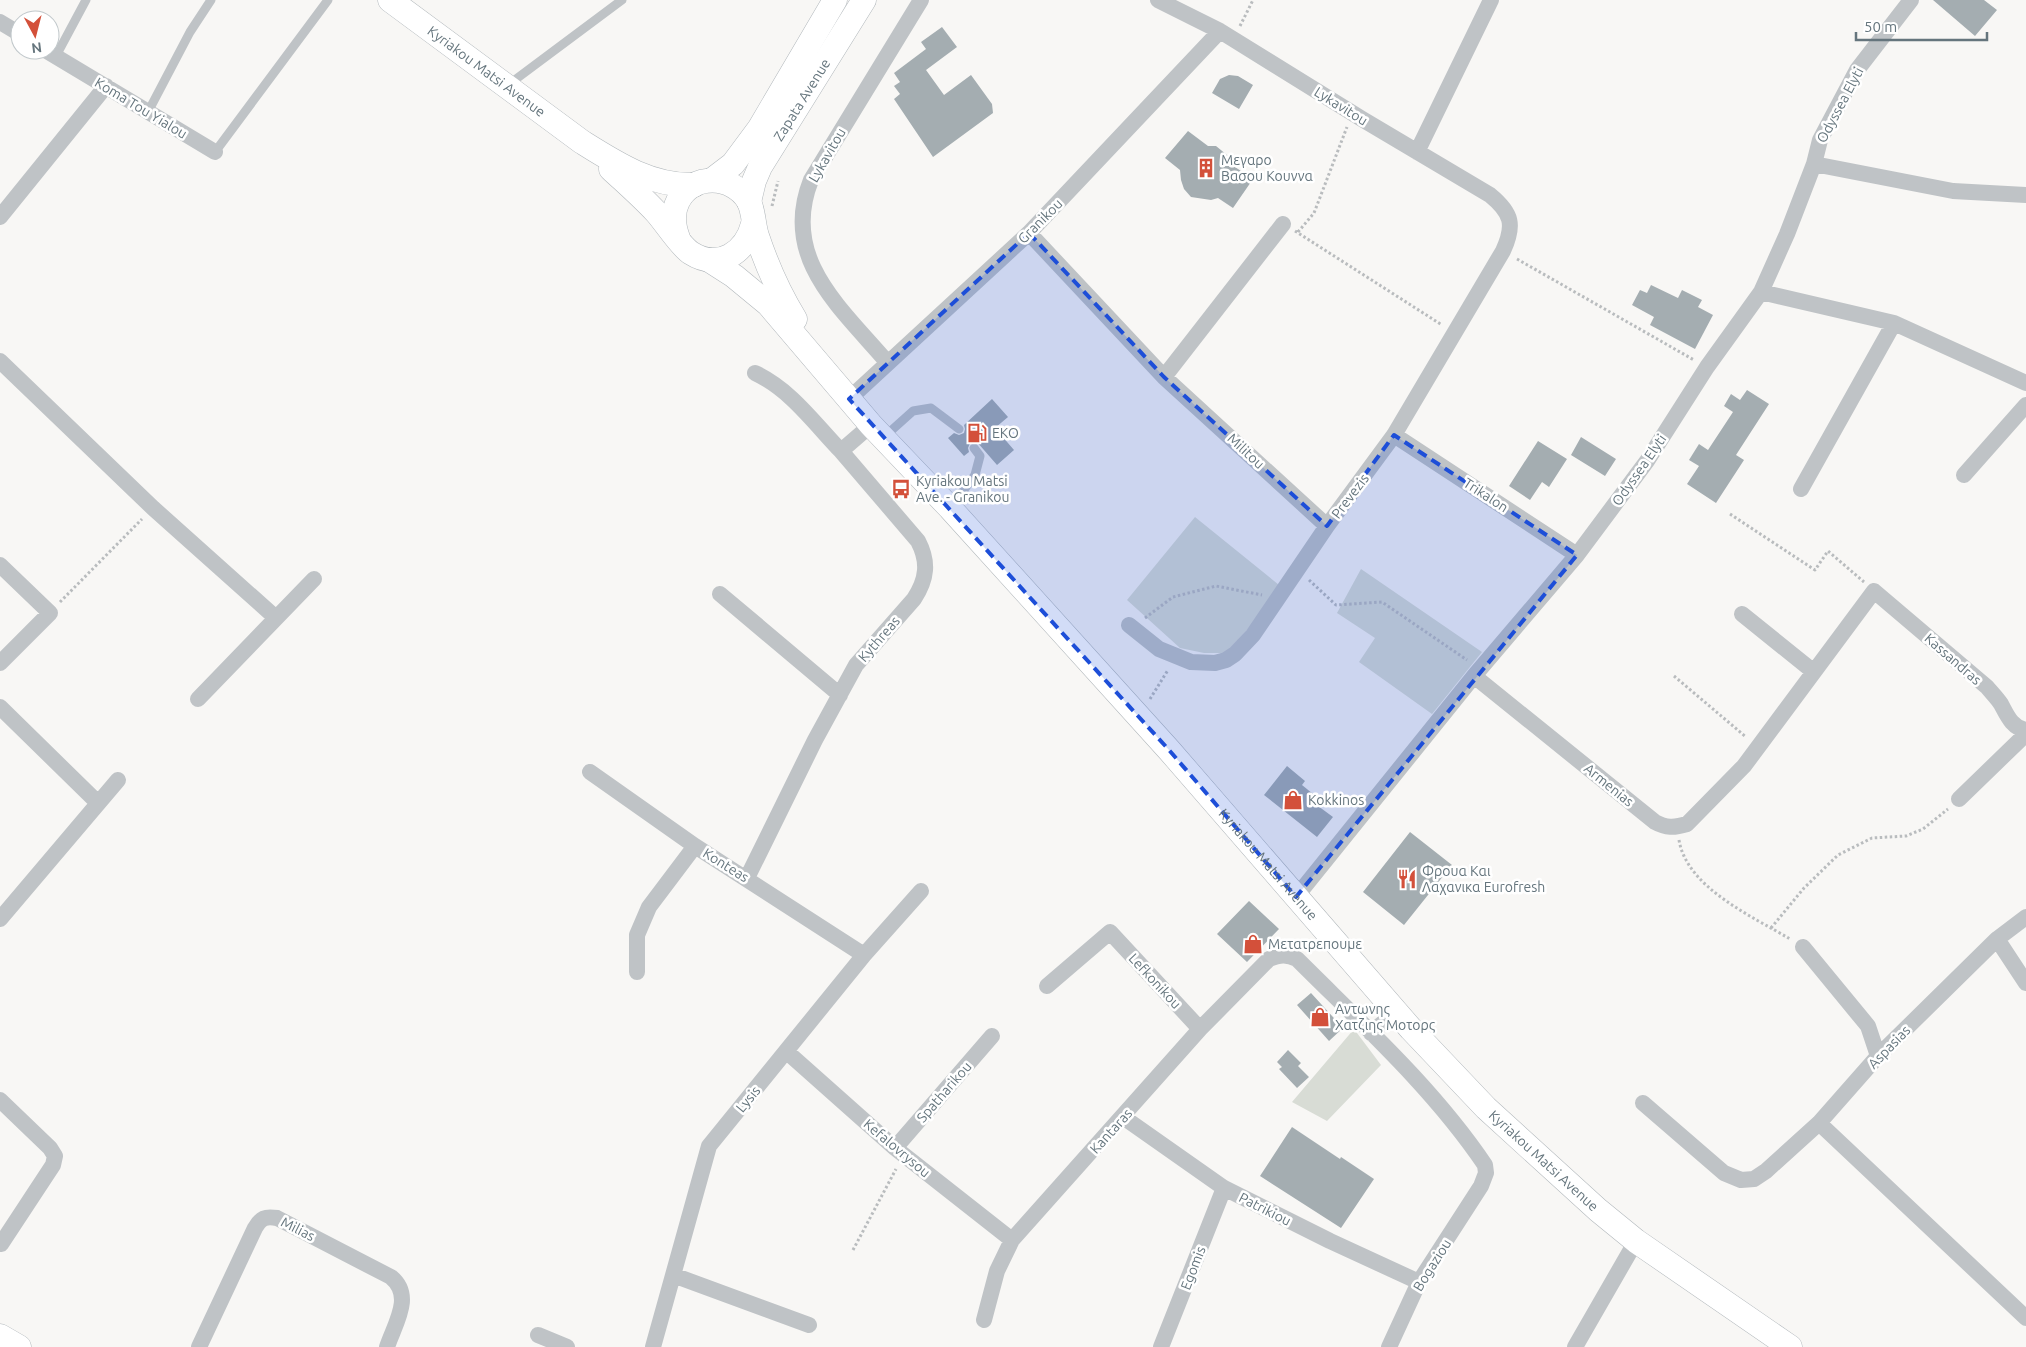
<svg xmlns="http://www.w3.org/2000/svg" width="2026" height="1347" font-family="Ubuntu,sans-serif">
	<rect width="100%" height="100%" fill="#f8f7f5"/>
	<!-- green -->
	<path fill="#d8dcd5" d="M1195,517L1284,589L1226,653H1204L1180,648L1127,600Z
		M1361,569L1482,652L1432,714L1359,662L1375,638L1337,613Z
		M1354,1029L1381,1065L1327,1121L1292,1102Z"/>
	<!-- building -->
	<path fill="#a4adb1" d="M1933,0H1984L1997,10L1975,36Z
		M942,27L957,47L926,70L944,95L971,75L992,104L993,113L933,157L894,99L900,94L894,86L900,82L894,73L926,49L921,42Z
		M1229,75L1238,76L1253,85L1239,109L1212,93L1220,79Z
		M1188,131L1208,146H1216L1227,155L1232,165L1253,179L1233,208L1218,198L1211,200L1191,197L1184,189L1181,180L1180,170L1165,158Z
		M1651,285L1678,298L1682,290L1702,300L1698,307L1713,315L1695,349L1650,325L1654,317L1632,305L1640,290L1647,293Z
		M1747,390L1769,404L1736,455L1744,460L1716,503L1687,484L1699,466L1689,460L1699,444L1708,450L1733,412L1724,406L1731,394L1740,400Z
		M992,399L1008,417L995,428L1014,450L997,465L977,442L970,443L968,448L969,452L964,456L948,438L954,433L959,435L964,433L965,429L964,425Z
		M1581,437L1616,459L1605,476L1571,455Z
		M1538,441L1567,459L1549,487L1542,482L1530,500L1509,486Z
		M1287,766L1305,781L1302,785L1318,798L1314,803L1333,817L1317,837L1264,795Z
		M1410,832L1452,865L1404,925L1363,892Z
		M1249,901L1279,929L1247,962L1217,934Z
		M1311,993L1343,1028L1329,1041L1297,1005Z
		M1288,1050L1301,1063L1298,1066L1309,1077L1297,1088L1279,1069L1282,1067L1277,1062Z
		M1292,1127L1340,1159L1341,1157L1374,1179L1341,1228L1260,1176Z"/>
	<g fill="none" stroke-linecap="round" stroke-linejoin="round">
		<defs>
			<g id="secondary">
				<path id="s1" d="M390,0L582,142C617,164 651,186 694,185"/>
				<path d="M611,169C626,183 642,197 656,212C666,223 680,246 691,253C719,271 746,252 753,224"/>
				<path d="M712,180L733,164L759,129L835,0"/>
				<path id="s2" d="M749,202L754,181L760,167L864,0"/>
				<path d="M678,238C673,225 672,213 678,201C693,173 732,175 748,200C754,210 753,224 757,236C767,266 779,293 795,319"/>
				<path id="s3" d="M709,260L734,276L768,304L871,425L950,508L1169,750L1411,1029L1486,1108L1598,1210L1636,1241L1790,1347"/>
				<path d="M0,1336L19,1347"/>
			</g>
		</defs>
		<!-- secondary casing -->
		<use href="#secondary" stroke="#b1b7bb" stroke-width="25"/>
		<!-- path -->
		<path stroke="#b9bcbe" stroke-width="3" stroke-dasharray="2.5 2.5" stroke-linecap="butt" d="M1240,26L1253,0
			M772,206L778,181
			M1295,231L1442,325
			M1298,232L1314,213L1347,127
			M1517,259L1694,360
			M1730,514L1815,570L1828,551L1864,582
			M1309,580L1336,605L1382,602L1467,660
			M60,602L142,519
			M1145,618L1173,597L1216,586L1262,595
			M1674,676L1746,737
			M1150,699L1168,670
			M1679,840C1687,888 1752,916 1790,939
			M1771,928L1804,888L1838,855L1872,838L1906,836L1923,829L1948,809
			M853,1250L896,1169"/>
		<!-- lane -->
		<path stroke="#bfc3c6" stroke-width="9" d="M56,56L86,0
			M508,85L622,0
			M148,112L190,32L211,0
			M215,152L328,0
			M884,437L913,411L931,408L959,429
			M950,508L975,475L980,456L974,448"/>
		<!-- street -->
		<path stroke="#bfc3c6" stroke-width="16" d="M0,22L20,34
			M45,50L215,152
			M1417,152L1491,0
			M1814,164L1953,191L2026,195
			M0,217L106,86
			M1029,233L1164,377L1327,526
			M1761,292L1894,323L2026,383
			M0,361L153,508L276,618
			M887,362C840,307 780,258 811,180L921,0
			M755,373C791,390 814,423 841,451
			M1164,377L1283,224
			M849,399L1029,233L1220,31
			M1394,435L1577,555
			M1964,475L2026,405
			M1801,489L1894,323
			M0,565L50,613L0,663
			M720,594L840,695
			M1742,614L1814,672
			M1129,625L1159,649L1191,662L1215,663L1226,660L1235,654L1253,635L1327,526L1394,435L1503,251C1515,225 1512,213 1490,195L1362,119L1220,31L1158,0
			M1474,676L1655,822C1666,828 1674,828 1687,824L1744,766L1874,591L1987,687C1992,693 1997,698 2001,704C2007,715 2012,728 2026,730
			M198,699L314,579
			M0,707L98,803
			M590,772L695,846L864,955
			M1959,799L2026,734
			M747,878L815,740L856,665L914,599C927,579 929,562 918,541L841,451L871,425
			M1296,897L1474,676L1577,555L1647,461L1707,367L1761,292L1787,234L1814,164L1820,140L1857,70L1911,0
			M0,919L118,780
			M1997,939L2026,983
			M1803,947L1868,1026L1878,1056
			M637,972V935L649,907L695,846
			M1047,986L1110,932L1200,1029
			M1371,1033L1396,1012
			M787,1052L895,1148L1012,1240
			M0,1100L50,1148L55,1156L53,1165L1,1244
			M1643,1103L1724,1173L1741,1180L1754,1179L1766,1171L1819,1123L1878,1056L1997,939L2026,917
			M1123,1117L1224,1188L1330,1241L1419,1282
			M1819,1123L2026,1318
			M895,1148L992,1036
			M673,1275L809,1325
			M984,1320L997,1271L1012,1240L1200,1029L1269,959C1280,955 1286,954 1297,959C1362,1024 1433,1088 1485,1165L1486,1173L1481,1186L1419,1282L1389,1347
			M538,1335L567,1347
			M199,1347L255,1228C261,1218 265,1216 277,1218L391,1277C414,1296 395,1323 387,1347
			M653,1347L709,1146L864,955L921,891
			M1161,1347L1224,1188
			M1575,1347L1636,1241"/>
		<!-- secondary -->
		<use href="#secondary" stroke="#fff" stroke-width="24"/>
	</g>
	<!-- marked area -->
	<path fill="#1d4ed8" fill-opacity="0.2" stroke="#1d4ed8" stroke-width="4" stroke-dasharray="10 6" stroke-linejoin="round" d="M1029,233L1164,377L1327,526L1394,435L1577,555L1296,897L1169,750L849,399Z"/>
	<!-- icons -->
	<defs>
		<symbol id="building-bare" viewBox="-9 -9 18 18"><path d="M-4-6H4V6H1V3H-1V6H-4ZM-2.5-4.3h1.7v1.8h-1.7ZM.8-4.3h1.7v1.8H.8ZM-2.5-1h1.7V.8h-1.7ZM.8-1h1.7V.8H.8Z" fill="#d3503a" stroke="#fff" stroke-width="2.5" paint-order="stroke"/></symbol>
		<symbol id="fuel-bare" viewBox="-9 -9 18 18"><path d="M-5.5-6h7V0h2V4h1.3V-2.5L3-4.5l.8-.8L6-3V5H2.5V1h-1V6h-7ZM-4.2-4.7v3.2H.2V-4.7Z" fill="#d3503a" stroke="#fff" stroke-width="2.5" paint-order="stroke"/></symbol>
		<symbol id="bus-bare" viewBox="-9 -9 18 18"><path d="M-5-6H5V4H4V6H2V4H-2V6H-4V4H-5ZM-3.5-4V0h7V-4ZM-3.5 1.2v1.5H-2V1.2ZM2 1.2v1.5H3.5V1.2Z" fill="#d3503a" stroke="#fff" stroke-width="2.5" paint-order="stroke"/></symbol>
		<symbol id="shop-bare" viewBox="-9 -9 18 18"><path d="M-5-2.5h2.3a2.7 3.5 0 0 1 5.4 0H5L5.5 6h-11ZM-1.5-2.5h3a1.5 2.3 0 0 0-3 0Z" fill="#d3503a" stroke="#fff" stroke-width="2.5" paint-order="stroke"/></symbol>
		<symbol id="restaurant-bare" viewBox="-9 -9 18 18"><path d="M-5-6h1v4h1v-4h1v4h1v-4h1v5L-1.5 .5V6h-2V.5L-5-1ZM5-6V6H3V1.5H1.5Q1.5-4 5-6Z" fill="#d3503a" stroke="#fff" stroke-width="2.5" paint-order="stroke"/></symbol>
	</defs>
	<g fill-rule="evenodd">
		<use href="#building-bare" x="1192" y="154" width="28" height="28"/>
		<use href="#fuel-bare" x="963" y="419" width="28" height="28"/>
		<use href="#bus-bare" x="887" y="475" width="28" height="28"/>
		<use href="#shop-bare" x="1279" y="786" width="28" height="28"/>
		<use href="#restaurant-bare" x="1393" y="865" width="28" height="28"/>
		<use href="#shop-bare" x="1239" y="930" width="28" height="28"/>
		<use href="#shop-bare" x="1306" y="1003" width="28" height="28"/>
	</g>
	<g text-anchor="middle" stroke-width="5" stroke-linejoin="round" paint-order="stroke">
		<!-- street labels -->
		<g font-size="14" fill="#65757d" stroke="#fff">
			<text dy="5" stroke="none"><textPath href="#s1" startOffset="120">Kyriakou Matsi Avenue</textPath></text>
			<text dy="5" stroke="none"><textPath href="#s2" startOffset="116">Zapata Avenue</textPath></text>
			<text transform="translate(1840 105) rotate(-62)" y="5">Odyssea Elyti</text>
			<text transform="translate(1341 106) rotate(32)" y="5">Lykavitou</text>
			<text transform="translate(141 108) rotate(31)" y="5">Koma Tou Yialou</text>
			<text transform="translate(827 155) rotate(-60)" y="5">Lykavitou</text>
			<text transform="translate(1040 221) rotate(-45)" y="5">Granikou</text>
			<text transform="translate(1246 451) rotate(43)" y="5">Militou</text>
			<text transform="translate(1639 470) rotate(-55)" y="5">Odyssea Elyti</text>
			<text transform="translate(1486 495) rotate(33)" y="5">Trikalon</text>
			<text transform="translate(1350 496) rotate(-53)" y="5">Prevezis</text>
			<text transform="translate(879 639) rotate(-49)" y="5">Kythreas</text>
			<text transform="translate(1953 659) rotate(41)" y="5">Kassandras</text>
			<text transform="translate(1609 785) rotate(39)" y="5">Armenias</text>
			<text transform="translate(726 865) rotate(32)" y="5">Konteas</text>
			<text dy="5" stroke="none"><textPath href="#s3" startOffset="825">Kyriakou Matsi Avenue</textPath></text>
			<text transform="translate(1155 981) rotate(47)" y="5">Lefkonikou</text>
			<text transform="translate(1889 1047) rotate(-46)" y="5">Aspasias</text>
			<text transform="translate(944 1092) rotate(-49)" y="5">Spatharikou</text>
			<text transform="translate(748 1099) rotate(-50)" y="5">Lysis</text>
			<text transform="translate(1111 1131) rotate(-48)" y="5">Kantaras</text>
			<text transform="translate(897 1148) rotate(40)" y="5">Kefalovrysou</text>
			<text dy="5" stroke="none"><textPath href="#s3" startOffset="1230">Kyriakou Matsi Avenue</textPath></text>
			<text transform="translate(1265 1209) rotate(27)" y="5">Patrikiou</text>
			<text transform="translate(298 1229) rotate(27)" y="5">Milias</text>
			<text transform="translate(1432 1265) rotate(-58)" y="5">Bogaziou</text>
			<text transform="translate(1193 1268) rotate(-69)" y="5">Egomis</text>
		</g>
		<!-- poi labels -->
		<g font-size="14" fill="#65757d" stroke="#fff" text-anchor="start">
			<text x="1221" y="165">Μεγαρο<tspan x="1221" dy="16">Βασου Κουννα</tspan></text>
			<text x="992" y="438">EKO</text>
			<text x="916" y="486">Kyriakou Matsi<tspan x="916" dy="16">Ave. - Granikou</tspan></text>
			<text x="1308" y="805">Kokkinos</text>
			<text x="1422" y="876">Φρουα Και<tspan x="1422" dy="16">Λαχανικα Eurofresh</tspan></text>
			<text x="1268" y="949">Μετατρεπουμε</text>
			<text x="1335" y="1014">Αντωνης<tspan x="1335" dy="16">Χατζιης Μοτορς</tspan></text>
		</g>
	</g>
	<!-- north arrow -->
	<g transform="translate(35 35) rotate(173)"><circle r="24" fill="#ffffff" stroke="#c1c8cb"/>
	<path d="M0-4L9 19L0 12L-9 19Z" fill="#d3503a"/>
	<text y="-8" font-size="14" font-weight="bold" text-anchor="middle" fill="#65757d">N</text>
	</g>
	<!-- scale -->
	<path d="M1856 32v8h131v-8" fill="none" stroke="#65757d" stroke-width="2.5"/>
	<text x="1864" y="32" font-size="15" fill="#65757d" stroke="#ffffff" stroke-width="4" paint-order="stroke">50 m</text>
</svg>
